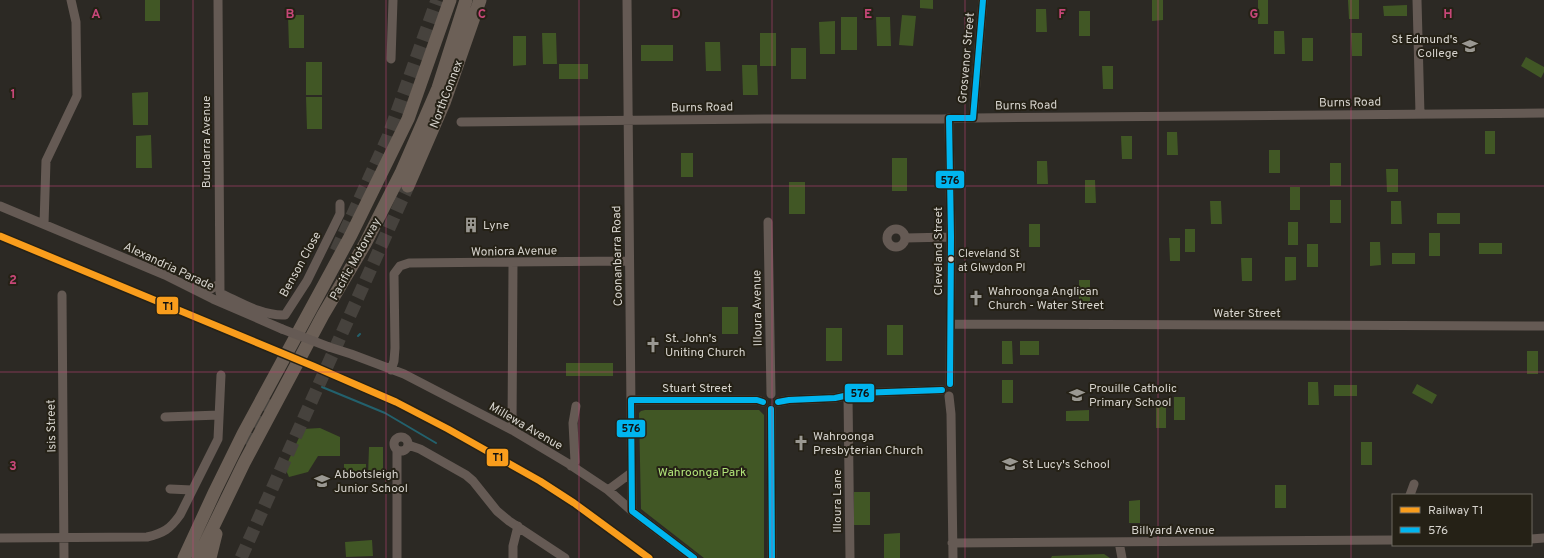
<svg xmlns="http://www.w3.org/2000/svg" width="1544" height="558" font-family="Overpass,sans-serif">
	<rect width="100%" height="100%" fill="#2c2924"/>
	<!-- green -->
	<path fill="#415725" d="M145,0H160V21H145Z
		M920,0H933V9L920,8Z
		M1152,0H1163V20L1152,21Z
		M1258,0H1268V24H1258Z
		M1348,0H1359V19H1349Z
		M1407,5V16H1384L1383,6Z
		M1036,9H1046L1047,32H1036Z
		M1079,11H1090V36H1079Z
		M288,15H304V48H289Z
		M902,15L916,16L913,46L899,45Z
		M841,17H857V50H841Z
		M876,17H890L891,46H877Z
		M835,21V54H820L819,22Z
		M1274,31H1284L1285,54H1274Z
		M542,33H556L557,64H543Z
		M760,33H776V66H760Z
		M1351,33H1362V56H1352Z
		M513,36H526V65L513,66Z
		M1302,38H1313V61H1302Z
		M705,42H720L721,71H706Z
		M641,45H673V61H641Z
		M791,48H806V79H791Z
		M1526,57L1544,67V72L1541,78L1521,66Z
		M306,62H322V95H306Z
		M559,64H588V79H559Z
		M742,65H757L758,95H743Z
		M1102,66H1113V89H1103Z
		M148,92V125H133L132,93Z
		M306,97H322V129H307Z
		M1485,131H1495V154H1485Z
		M1167,132H1177L1178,155H1167Z
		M151,135L152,168H136V136Z
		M1121,136H1132V159H1122Z
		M1269,150H1280V173H1269Z
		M681,153H693V177H681Z
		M892,158H907V191H892Z
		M1037,161H1047L1048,184H1037Z
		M1330,163H1341V186H1330Z
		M1386,169H1398V192H1387Z
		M1085,180H1095L1096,203H1085Z
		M789,182H805V214H789Z
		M1290,187H1300V210H1290Z
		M1330,200H1341V223H1330Z
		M1210,201H1221L1222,224H1211Z
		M1391,201H1401L1402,224H1391Z
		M1437,213H1460V224H1437Z
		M1288,222H1298V245H1288Z
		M1029,224H1040V247H1029Z
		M1185,229H1195V252H1185Z
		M1429,233H1440V256H1429Z
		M1169,238H1180V261H1170Z
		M1370,242H1380L1381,265L1370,266Z
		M1479,243H1502V254H1479Z
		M1307,244H1318V267H1307Z
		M1392,253H1415V264H1392Z
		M1285,257H1296V280L1285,281Z
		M1241,258H1252V281H1242Z
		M1079,280H1090V303H1079Z
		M722,307H738V334H722Z
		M887,325H903V355H887Z
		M826,328H842V361H826Z
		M1002,341H1012L1013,364H1002Z
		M1020,341H1039V355H1020Z
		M1527,351H1538V374H1527Z
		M566,363H613V376H566Z
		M1002,380H1013V403H1002Z
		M1308,382H1318L1319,405H1308Z
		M1417,384L1437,395L1432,404L1412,393Z
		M1334,385H1357V396H1334Z
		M1174,397H1185V420H1174Z
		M1156,405H1166V428H1156Z
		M645,410H759L764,415V558H704L641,509L639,413L641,411Z
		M1089,410V421H1066V411Z
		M320,428L340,437V456H318L308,472L289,477L285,468L303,429Z
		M1361,442H1372V465H1361Z
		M369,447H383V476H368Z
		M344,464H366V478H344Z
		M1275,485H1286V508H1275Z
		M854,492H870V525H854Z
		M1140,500V523H1129V501Z
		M900,533V558H884V534Z
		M372,540L373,556L346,557L345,542Z
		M1104,554L1110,558H1051L1052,556Z"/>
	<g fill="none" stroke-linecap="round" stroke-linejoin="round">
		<!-- stream -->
		<path stroke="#23616d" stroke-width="2" d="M358,336L360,334
			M322,387L385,413L436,443"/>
		<!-- highway-tunnel -->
		<path stroke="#46423d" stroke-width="13" stroke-dasharray="13 6" stroke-linecap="butt" d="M336,251L388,137L437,0
			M247,445L271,394
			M241,558L408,186"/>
		<!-- minor -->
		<path stroke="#655a54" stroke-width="9" d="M218,0L220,293C240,302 262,316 285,315L307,281L340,214V204
			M627,0L632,511
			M1417,0L1420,114
			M391,59L393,0
			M949,118L951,237L950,384
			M973,118L983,0
			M461,122L772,119H942L973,118L1544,113
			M0,206L165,275L213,299L282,329
			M768,222L771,394
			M44,224L46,161L77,96L76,22L71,0
			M887 238a9 9 0 1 1 18 0a9 9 0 1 1-18 0Z
			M905,238L951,237
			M195,287L211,289L219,284
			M62,295L64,558
			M951,324L1544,326
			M329,347L351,354L404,374L512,430L569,464L608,490L632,511L694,558
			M391,370L394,361L395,348L394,274L400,266L409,263L629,261
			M848,396L850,558
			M949,396L951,414L953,558
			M631,400H757L763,402
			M778,402L789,400L835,398L858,393L942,390
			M771,409L772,558
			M165,417L219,415
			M512,430L513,263
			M394 444a7 7 0 1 1 14 0a7 7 0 1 1-14 0Z
			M408,445L420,449L466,475L473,481L497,511L509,521L565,558
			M571,466L575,462L573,423L576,406
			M170,489L192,490
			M608,490L631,473
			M1410,495L1414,484
			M0,538L147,537C164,533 170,529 180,515L218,439L221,375
			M1531,539L1544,538
			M1119,542L1122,558
			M952,543L1393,540
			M397,558V450
			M513,558V546L518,526"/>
		<!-- highway -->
		<path stroke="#6c6057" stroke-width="13" d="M408,186L444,103L480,0
			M184,558L215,491L243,434L351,235L408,119L450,0
			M198,558L244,463L323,315L365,244L401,173L438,88L466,0
			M210,558L216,534"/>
		<!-- minor-bridge -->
		<path stroke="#655a54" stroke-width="9" d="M282,329L329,347"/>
		<defs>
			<path id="bus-1" d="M950,384L951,237L949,118H973L983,0
				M778,402L789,400L835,398L858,393L942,390
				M771,409L772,558
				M694,558L632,511L631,400H757L763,402"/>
		</defs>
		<!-- bus-1 casing -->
		<use href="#bus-1" stroke="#252116" stroke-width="9"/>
		<!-- bus-1 -->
		<use href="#bus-1" stroke="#00b5ef" stroke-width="6"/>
		<defs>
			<path id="rail-1" d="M0,236L313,366L396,402L448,429L540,481L574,503L649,558"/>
		</defs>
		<!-- rail-1 casing -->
		<use href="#rail-1" stroke="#252116" stroke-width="10"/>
		<!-- rail-1 -->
		<use href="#rail-1" stroke="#f99d1c" stroke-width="7"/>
	</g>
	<!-- grid -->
	<path fill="none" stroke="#c74778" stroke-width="1" stroke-opacity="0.55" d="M193,0V558M386,0V558M579,0V558M772,0V558M965,0V558M1158,0V558M1351,0V558M0,186H1544M0,372H1544"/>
	<!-- icons -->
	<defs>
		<symbol id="school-bare" viewBox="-9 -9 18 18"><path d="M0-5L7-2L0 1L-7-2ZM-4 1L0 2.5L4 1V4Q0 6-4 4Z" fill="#9a9892" stroke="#252116" stroke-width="2.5" paint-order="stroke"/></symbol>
		<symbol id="building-bare" viewBox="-9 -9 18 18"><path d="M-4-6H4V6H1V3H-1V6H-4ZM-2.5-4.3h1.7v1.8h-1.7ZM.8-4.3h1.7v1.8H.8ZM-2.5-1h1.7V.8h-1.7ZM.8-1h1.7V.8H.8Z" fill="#9a9892" stroke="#252116" stroke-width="2.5" paint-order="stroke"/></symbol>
		<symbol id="church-bare" viewBox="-9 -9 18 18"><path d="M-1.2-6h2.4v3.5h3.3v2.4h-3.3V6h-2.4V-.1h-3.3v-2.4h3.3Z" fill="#9a9892" stroke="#252116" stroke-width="2.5" paint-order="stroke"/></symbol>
	</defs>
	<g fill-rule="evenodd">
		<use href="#school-bare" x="1459" y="35" width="22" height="22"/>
		<use href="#building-bare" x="460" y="214" width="22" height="22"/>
		<use href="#church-bare" x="965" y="287" width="22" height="22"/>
		<use href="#church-bare" x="642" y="334" width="22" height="22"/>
		<use href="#school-bare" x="1066" y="384" width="22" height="22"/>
		<use href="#church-bare" x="790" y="432" width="22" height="22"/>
		<use href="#school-bare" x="999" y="453" width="22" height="22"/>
		<use href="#school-bare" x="311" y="470" width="22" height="22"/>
	</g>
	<!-- markers -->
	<circle fill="#d6d3cd" stroke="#252116" stroke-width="1.5" cx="951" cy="259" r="3.5"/>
	<g text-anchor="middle" stroke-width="4" stroke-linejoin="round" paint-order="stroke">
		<!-- bus labels -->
		<g font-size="11" fill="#d6d3cd" stroke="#252116" text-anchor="start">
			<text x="958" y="257">Cleveland St<tspan x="958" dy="14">at Glwydon Pl</tspan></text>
		</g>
		<!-- poi labels -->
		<g font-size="12" fill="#d6d3cd" stroke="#252116" text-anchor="start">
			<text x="1458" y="43" text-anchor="end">St Edmund's<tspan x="1458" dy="14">College</tspan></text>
			<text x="483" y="229">Lyne</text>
			<text x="988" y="295">Wahroonga Anglican<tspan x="988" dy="14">Church - Water Street</tspan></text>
			<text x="665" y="342">St. John's<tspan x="665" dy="14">Uniting Church</tspan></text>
			<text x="1089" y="392">Prouille Catholic<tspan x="1089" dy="14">Primary School</tspan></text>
			<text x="813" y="440">Wahroonga<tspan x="813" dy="14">Presbyterian Church</tspan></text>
			<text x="1022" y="468">St Lucy's School</text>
			<text x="334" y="478">Abbotsleigh<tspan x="334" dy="14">Junior School</tspan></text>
		</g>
		<!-- street labels -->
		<g font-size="12" fill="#d6d3cd" stroke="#252116">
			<text transform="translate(966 58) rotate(-85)" y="4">Grosvenor Street</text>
			<text transform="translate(446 94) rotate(-69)" y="4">NorthConnex</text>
			<text transform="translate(1350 102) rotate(-1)" y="4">Burns Road</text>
			<text transform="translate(1026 105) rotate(-1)" y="4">Burns Road</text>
			<text transform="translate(702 107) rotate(-1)" y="4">Burns Road</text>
			<text transform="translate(206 142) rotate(-90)" y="4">Bundarra Avenue</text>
			<text transform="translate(514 251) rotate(-1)" y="4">Woniora Avenue</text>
			<text transform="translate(938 251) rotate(-90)" y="4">Cleveland Street</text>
			<text transform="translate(617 256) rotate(-91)" y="4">Coonanbarra Road</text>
			<text transform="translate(355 259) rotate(-61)" y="4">Pacific Motorway</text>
			<text transform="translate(300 264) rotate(-61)" y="4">Benson Close</text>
			<text transform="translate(169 266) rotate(25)" y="4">Alexandria Parade</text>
			<text transform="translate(757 308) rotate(-91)" y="4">Illoura Avenue</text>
			<text x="1247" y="317">Water Street</text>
			<text x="697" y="392">Stuart Street</text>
			<text transform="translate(51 426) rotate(-91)" y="4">Isis Street</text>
			<text transform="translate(526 426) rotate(30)" y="4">Millewa Avenue</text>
			<text transform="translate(837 501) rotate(-90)" y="4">Illoura Lane</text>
			<text x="1173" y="534">Billyard Avenue</text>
		</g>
		<!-- park labels -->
		<g font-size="12" fill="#b1e479" stroke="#252116">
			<text x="702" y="476">Wahroonga Park</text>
		</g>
	</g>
	<g font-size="13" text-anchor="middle" font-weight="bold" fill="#c74778" stroke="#252116" stroke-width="4" stroke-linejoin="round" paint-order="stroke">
		<text x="96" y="18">A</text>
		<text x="290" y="18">B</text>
		<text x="482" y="18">C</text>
		<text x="676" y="18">D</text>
		<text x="868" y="18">E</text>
		<text x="1062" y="18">F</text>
		<text x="1254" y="18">G</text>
		<text x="1448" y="18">H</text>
		<text x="13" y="98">1</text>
		<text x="13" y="284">2</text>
		<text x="13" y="470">3</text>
	</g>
	<g stroke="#252116" stroke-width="1.5">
		<rect x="935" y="170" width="30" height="19" rx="4" fill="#00b5ef"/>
		<rect x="156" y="296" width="23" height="19" rx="4" fill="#f99d1c"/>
		<rect x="844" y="383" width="31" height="20" rx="4" fill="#00b5ef"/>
		<rect x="616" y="419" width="30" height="19" rx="4" fill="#00b5ef"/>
		<rect x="486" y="448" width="23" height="19" rx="4" fill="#f99d1c"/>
	</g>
	<g font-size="11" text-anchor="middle" font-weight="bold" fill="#111">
		<text x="950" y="184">576</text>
		<text x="168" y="310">T1</text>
		<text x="860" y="397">576</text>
		<text x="631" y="432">576</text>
		<text x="498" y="461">T1</text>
	</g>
	<!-- legend -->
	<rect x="1392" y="494" width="140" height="52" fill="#252116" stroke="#6c685f"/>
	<rect x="1400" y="507" width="20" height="6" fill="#f99d1c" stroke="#6c685f"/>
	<text x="1428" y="514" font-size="12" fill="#d6d3cd">Railway T1</text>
	<rect x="1400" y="527" width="20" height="6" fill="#00b5ef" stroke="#6c685f"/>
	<text x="1428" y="534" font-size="12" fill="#d6d3cd">576</text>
</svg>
